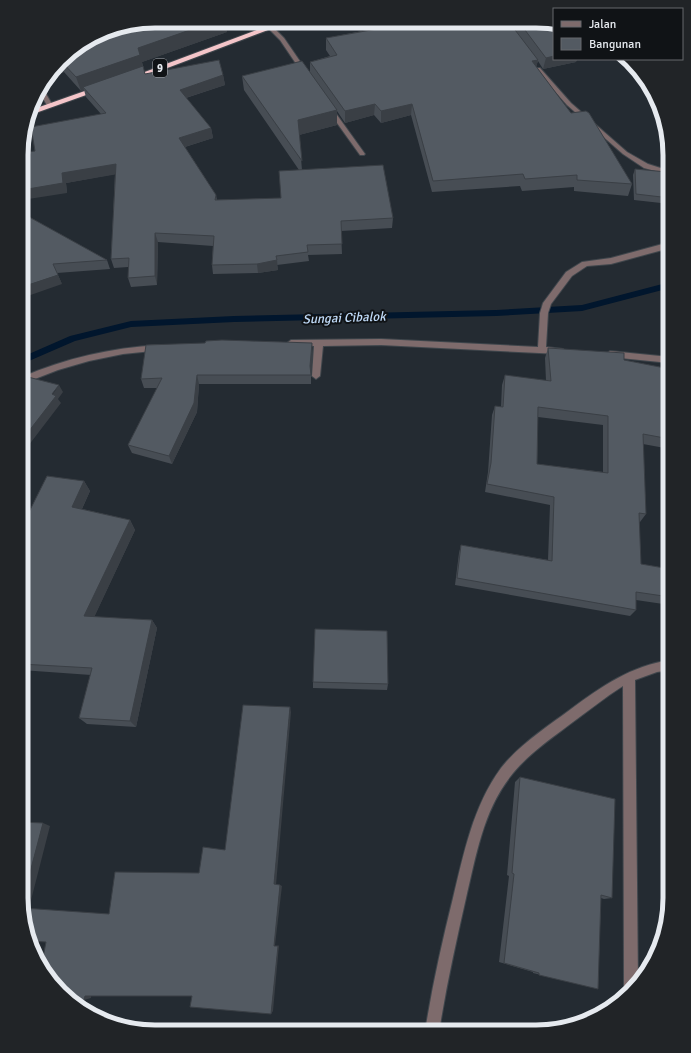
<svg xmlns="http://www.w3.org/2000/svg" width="691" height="1053" font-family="Signika,sans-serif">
	<rect width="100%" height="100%" fill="#242b32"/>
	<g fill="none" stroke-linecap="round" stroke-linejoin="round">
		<!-- stream -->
		<path fill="#01162d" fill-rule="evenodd" d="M670,282V288L582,311L496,316L234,322L131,327L75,341L22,364V357L70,336L131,321L234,316L496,310L582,305Z"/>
		<defs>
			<path id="minor" d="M269,27H273L284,38L308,73L307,74H303L280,40L269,29Z
				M536,68H540L571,103L627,152L648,164L670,171V175L644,168L623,154L567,105L536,70Z
				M41,85L53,106L52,107H48L38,90Z
				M328,108H332L365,154L364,155H360L327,109Z
				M670,242V248L611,264L587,266L572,276L551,304L548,313L546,347L563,349L564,351L560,354L381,345L323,346L320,376L316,379L312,376L314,346H291L287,343L291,340L381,339L538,347L540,313L543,303L566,272L582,262L611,258Z
				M159,345L162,346L163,348L162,350L123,354L89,361L58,370L22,384V377C66,358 111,348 159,345Z
				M610,351L670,357V363L610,357L606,354Z
				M670,660V670L657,672L635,680L638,983L626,996L624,991L623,686C604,698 587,712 569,725C549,740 526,756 510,777C483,812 476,856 466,898C456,942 446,987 439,1032H425C432,987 442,942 453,898C464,853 473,806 501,768C520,744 547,727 571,709C602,686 631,666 670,660Z"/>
			<path id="highway" d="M281,21H292L133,81H130L126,79Z
				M96,87H99L103,89L30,115L31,110Z"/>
		</defs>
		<!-- minor casing -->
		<use href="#minor" stroke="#3f464c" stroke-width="2"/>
		<!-- highway casing -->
		<use href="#highway" stroke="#3f464c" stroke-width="2"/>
		<!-- minor -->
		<use href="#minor" fill="#7e6b6c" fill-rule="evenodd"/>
		<!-- highway -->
		<use href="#highway" fill="#f4c5c9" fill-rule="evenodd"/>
	</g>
	<!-- wall -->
	<path fill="#474d54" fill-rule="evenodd" d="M372,22H548L554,59H577L576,62L543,69L538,61L536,67L571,113L632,184L628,196L574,191V187L522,191L520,186L432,192L411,115L381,123L374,115L345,123L337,111V125L299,135L302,170L393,218L392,228L341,231L342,254L308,255L309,261L277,265L278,270L258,273L213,274L212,265L213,246L158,242L157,285L131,287L128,278V267L114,268L111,259L115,174L66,183L67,193L35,151L101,114L86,97L84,90L81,91L64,72L47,78L67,54L227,32L142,62L145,74L223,75L225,85L186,98L211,128L213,138L185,147L216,195L217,200L281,198L299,170L244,90L242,76L310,73V62L330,56L326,50V38L378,28Z
		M667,140L670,155V204L634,200L633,175L635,169L666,172L667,169L665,168Z
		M22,213L107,260L110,269L57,273L62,284Z
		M205,343L313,352L311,374V384H199L197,412L172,464L132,453L128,445L158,388H144L141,379Z
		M548,348L624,360L670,369V449L643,444L646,514L640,522H639L641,564L670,569V605L636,600V610L630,616L455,585L459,553L461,545L548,560L550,505L485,492L488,472L492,415L495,406L501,407L502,385L505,375L546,381L545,358ZM538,417L603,425V472L537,464Z
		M84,481L90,491L82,509L130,520L135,530L94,617L152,620L157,628L136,727L87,724L79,718L91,675L21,670L22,526Z
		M313,682L388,684L387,690L313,688Z
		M520,777L612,898L604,899L601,898L598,989L533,973V972L499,962L509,876L507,875L515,782Z"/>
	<!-- shaded-wall -->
	<path fill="#3a3f45" d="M216,21H226L227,32L142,62L143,69L83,87L84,90L81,91L76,77L138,48Z
		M554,56V59H577L576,62L543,69L546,58Z
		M538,60L535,71L532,61Z
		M60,62L64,72L47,78Z
		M223,75L225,85L182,99L180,90Z
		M375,104L374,115L345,123V111Z
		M412,104L411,115L381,123V111Z
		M337,110V125L299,135L298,120Z
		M211,128L213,138L181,148L179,138Z
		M116,164L118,174L66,183L67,193L22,200V190L62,173Z
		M155,233L158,242L157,285L155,276Z
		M277,260L278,270L258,273L257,264Z
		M58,275L62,284L22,298V287Z
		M312,343L313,352L311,376L310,366Z
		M197,375L199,384L197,412L172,464L169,456Z
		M59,385L63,392L58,399L61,403L22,454V440Z
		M84,481L90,491L78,517L72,507Z
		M130,520L135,530L91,624L84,616Z
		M152,620L157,628L136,727L130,721Z
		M290,707L291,712L276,885L274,884Z
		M43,823L50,826L29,908H23L22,903Z
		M280,885L282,886L275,945L274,946Z
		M279,945L273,1011L271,1014L278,946Z
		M91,994V998L84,1000L85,996Z"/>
	<!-- building -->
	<path fill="#535a62" stroke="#3a3f45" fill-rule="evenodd" d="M155,21H216L138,48L140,55L76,77L61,61L67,54L112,28Z
		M383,22H509L538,60L532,61L571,113L586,111L589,113L632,184L577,180V175L525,179L523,174L433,181L412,104L381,111L375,104L345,111L310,62L337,55L326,38L388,27Z
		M519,22H548L554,28V56L546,58Z
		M219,60L223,75L180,90L211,128L179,138L216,195L215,200L281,198L279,171L383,165L393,218L341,221L342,244L307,245L308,252L276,256L277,260L257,264L212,265L214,236L155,233V276L128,278L129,258L111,259L116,164L62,173L63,183L22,190V153L35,151L31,127L106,113L83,87L143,66L145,74Z
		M302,61L337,110L298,120L302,161L242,76Z
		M668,147L670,155V162L667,161Z
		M635,169L667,172V169H670V198L636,194Z
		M22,213L107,260L53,264L58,275L22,287Z
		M222,340L312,343L310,366L311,375H197L194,403L169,456L128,445L162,378L141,379L146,345L205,343L206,341Z
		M548,348L624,353V360L670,369V439L643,434L646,514L639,513L641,564L670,569V597L636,592V610L457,578L461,545L552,561L554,497L487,484L491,463L495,406L503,407L505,375L551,381ZM538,407L608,416V473L537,464Z
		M28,377L59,385L52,394L56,396L22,440V386Z
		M47,476L84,481L72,507L130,520L84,616L152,620L130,721L79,718L92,668L21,664L22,526Z
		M315,629L387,631L388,684L313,682Z
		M243,705L290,707L274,884L280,885L274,946H278L271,1014L190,1007L192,996H85L84,1000L69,999L42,963L46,942L30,941L23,908L109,914L115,872L199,873L203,847L225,850Z
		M520,777L615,799L612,898L601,895L598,989L539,975V973L504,963L514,874L512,873Z
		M21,822L43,823L22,903L21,898Z"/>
	<g text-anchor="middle" stroke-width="4" stroke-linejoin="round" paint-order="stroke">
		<!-- shield labels -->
		<rect fill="#101316" stroke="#a6aaae" stroke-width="1" x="153" y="59" width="14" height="18" rx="3"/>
		<g font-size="11" font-weight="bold" fill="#e6eaef">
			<text x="160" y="72">9</text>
		</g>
		<!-- water labels -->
		<g font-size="13" font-style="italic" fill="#c0dbf9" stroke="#101316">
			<text transform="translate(344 317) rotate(-2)" y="5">Sungai Cibalok</text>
		</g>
	</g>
	<!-- crop -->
	<path d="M0 0H691V1053H0ZM155 28H536A127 127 0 0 1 663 155V898A127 127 0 0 1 536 1025H155A127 127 0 0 1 28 898V155A127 127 0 0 1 155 28Z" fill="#212427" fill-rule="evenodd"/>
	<path fill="none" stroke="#e6eaef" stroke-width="5" d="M155 28H536A127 127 0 0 1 663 155V898A127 127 0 0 1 536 1025H155A127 127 0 0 1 28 898V155A127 127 0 0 1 155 28Z"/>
	<!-- legend -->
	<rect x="553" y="8" width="130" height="52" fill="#101316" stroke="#66696d"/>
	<rect x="561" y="21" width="20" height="6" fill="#7e6b6c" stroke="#66696d"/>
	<text x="589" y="28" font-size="12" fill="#e6eaef">Jalan</text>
	<rect x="561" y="38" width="20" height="12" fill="#535a62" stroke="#66696d"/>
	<text x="589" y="48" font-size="12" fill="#e6eaef">Bangunan</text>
</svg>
